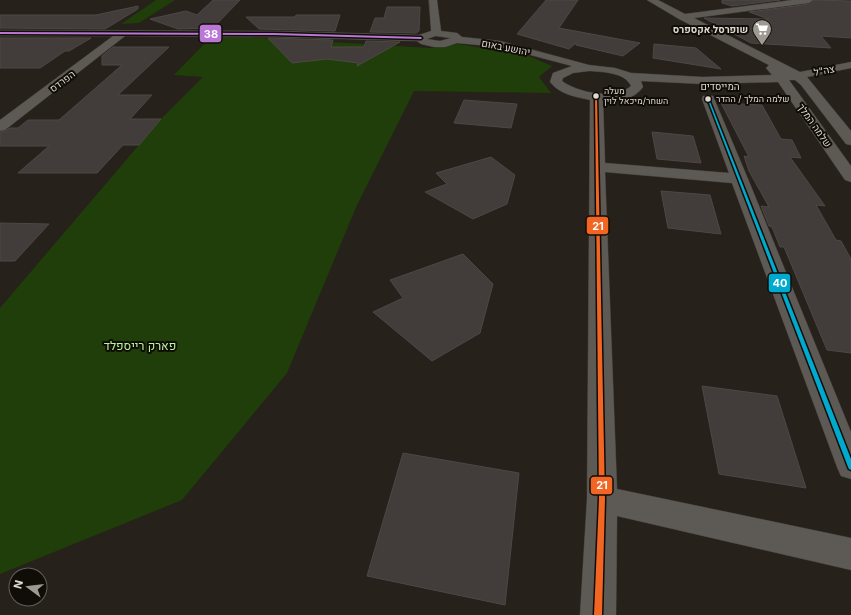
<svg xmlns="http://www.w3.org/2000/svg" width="851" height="615" font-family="Inter,Heebo,sans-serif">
	<rect width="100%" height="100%" fill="#26211a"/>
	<!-- green -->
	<path fill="#203e09" d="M156,0H175L139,23L121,24Z
		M213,35L431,48L458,44L526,55L552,66L539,77L551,93L414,91L357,205L287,373L182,500L0,574V308L161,119L203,77L174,75Z"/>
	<!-- building -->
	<path fill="#423c3b" stroke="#4d4846" d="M213,0H240L213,28L178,29L150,19L186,11L197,15Z
		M546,0H578L559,28L640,43L623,56L576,45V43L569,49L517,34Z
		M722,0H780L732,6L722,3Z
		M814,0L851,1V38L821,36L831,48L751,43L704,18L769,19L749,12L809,4Z
		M138,6V9L105,29L0,28V15H96Z
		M387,7H420L419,31L416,33L370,32L375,18H384Z
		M296,15H340L335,31L259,29L246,17H295Z
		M0,38H91L69,51H65L40,68H0Z
		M268,38L333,40L331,47H364L366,41L400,42L357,66L358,63L327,59L292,63Z
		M654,44L696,48L721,69L653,58Z
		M113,47H169L118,95H152L130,119H161L139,145H123L97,173H18L49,146H0V132L5,131L10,128H18L28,120H59L122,65H102V56Z
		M464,100L517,104L511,128L454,123Z
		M721,103L762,105L781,139L792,140L801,158L790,157L825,206L816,205L836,240L841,241L851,259V353L827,350L784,247H780L772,227L769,226L761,206L769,207L749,171L744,156L749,157Z
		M652,132L693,136L701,163L657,159Z
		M491,157L515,175L507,204L473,219L425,192L447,184L436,173Z
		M661,191L710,195L721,234L668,228Z
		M0,223L49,224L15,261H0Z
		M463,254L493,284L480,333L432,361L373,312L403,298L390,280Z
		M702,386L777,396L806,488L719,474Z
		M403,453L519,473L505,605L367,576Z"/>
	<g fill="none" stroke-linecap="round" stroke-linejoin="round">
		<defs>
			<path id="minor" d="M429,0H437L441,31L457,33L462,37L500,41L589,65L615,68L631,73L703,77L772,75L766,68L769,65L679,19L647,0H658L685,14L792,0H813L809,3L694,18L800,72L851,62V68L807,77L851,131V145L846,144L801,85L795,80H789L851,166V182L845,180L778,82L703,84L641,81L643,87C634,100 617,101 603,101L605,163L729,173L702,99L703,96H713L748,179L851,432V479L841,476L837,467L732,183L605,172L617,489L851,538V570L617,516L616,615H580L587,499L590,100C576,97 559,94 550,82L553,73L572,66L500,47L457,43L445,47H434L421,44L417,41L274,37L125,36L5,130L0,131V120L113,36H0V30L274,31L419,35L431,31ZM436,36L450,38H451L440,41L427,39ZM589,71C602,72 625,72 631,86C615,100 578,93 562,81L563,78L573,73Z"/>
		</defs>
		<!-- minor casing -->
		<use href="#minor" stroke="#403c37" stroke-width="1"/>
		<!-- minor -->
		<use href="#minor" fill="#5d5954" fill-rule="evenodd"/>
		<defs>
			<path id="bus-1" d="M0,32L274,33L421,37L422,38L421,39L274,35L0,34Z"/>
			<path id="bus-2" d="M596,95L597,96L605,499L602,615H594L599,499L595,96Z"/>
			<path id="bus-3" d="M707,98L709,99L851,459V470L849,469L848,467Z"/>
		</defs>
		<!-- bus-1 casing -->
		<use href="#bus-1" stroke="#100c07" stroke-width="3"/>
		<!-- bus-2 casing -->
		<use href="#bus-2" stroke="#100c07" stroke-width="3"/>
		<!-- bus-3 casing -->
		<use href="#bus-3" stroke="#100c07" stroke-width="3"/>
		<!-- bus-1 -->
		<use href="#bus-1" fill="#ba77d6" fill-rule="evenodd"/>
		<!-- bus-2 -->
		<use href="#bus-2" fill="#f26522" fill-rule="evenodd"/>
		<!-- bus-3 -->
		<use href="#bus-3" fill="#00a9ce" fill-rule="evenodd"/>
	</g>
	<!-- icons -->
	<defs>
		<symbol id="supermarket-pin" viewBox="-11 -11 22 30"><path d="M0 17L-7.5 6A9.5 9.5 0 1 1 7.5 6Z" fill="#9e9991" stroke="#100c07"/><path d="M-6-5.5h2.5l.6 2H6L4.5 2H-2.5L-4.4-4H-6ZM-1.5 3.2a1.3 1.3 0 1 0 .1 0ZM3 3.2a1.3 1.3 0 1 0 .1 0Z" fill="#fff"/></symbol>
	</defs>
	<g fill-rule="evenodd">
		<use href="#supermarket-pin" x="751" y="18" width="22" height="30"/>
	</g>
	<!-- markers -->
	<g fill="#ded9d1" stroke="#100c07" stroke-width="1.5">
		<circle cx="596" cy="96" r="3.5"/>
		<circle cx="708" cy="99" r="3.5"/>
	</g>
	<g text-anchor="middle" stroke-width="4" stroke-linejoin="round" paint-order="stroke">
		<!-- far-bus labels -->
		<g font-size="9" fill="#ded9d1" stroke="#100c07" text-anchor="start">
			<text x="604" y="94">מעלה<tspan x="604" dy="10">השחר/מיכאל לוין</tspan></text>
			<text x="716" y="102">שלמה המלך / ההדר</text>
		</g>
		<!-- far-poi labels -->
		<g font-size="10" font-weight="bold" fill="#ded9d1" stroke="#100c07" text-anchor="end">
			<text x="748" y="33">שופרסל אקספרס</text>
		</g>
		<!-- far-street labels -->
		<g font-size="10" fill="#ded9d1" stroke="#100c07">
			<text transform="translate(506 47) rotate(11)" y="4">יהושע באום</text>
			<text transform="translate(824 70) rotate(-11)" y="4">צה"ל</text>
			<text transform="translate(62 81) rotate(-37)" y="4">הפרדס</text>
			<text x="720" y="90">המייסדים</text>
			<text transform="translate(815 125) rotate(55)" y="4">שלמה המלך</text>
		</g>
		<!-- park labels -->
		<g font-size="12" fill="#b6f598" stroke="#100c07">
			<text x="140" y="350">פארק רייספלד</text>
		</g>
	</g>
	<g stroke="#100c07" stroke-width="1.5">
		<rect x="199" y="24" width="23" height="19" rx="4" fill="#ba77d6"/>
		<rect x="586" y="216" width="23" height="19" rx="4" fill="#f26522"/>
		<rect x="768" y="273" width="23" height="20" rx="4" fill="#00a9ce"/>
		<rect x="590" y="476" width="23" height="19" rx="4" fill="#f26522"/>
	</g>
	<g font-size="11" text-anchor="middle" font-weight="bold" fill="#fff">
		<text x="211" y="38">38</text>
		<text x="598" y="230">21</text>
		<text x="780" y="287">40</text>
		<text x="602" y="489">21</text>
	</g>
	<!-- north arrow -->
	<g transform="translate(28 587) rotate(285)"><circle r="19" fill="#100c07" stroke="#625e58"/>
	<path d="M0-3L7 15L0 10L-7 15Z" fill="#9e9991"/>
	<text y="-6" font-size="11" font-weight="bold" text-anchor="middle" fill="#ded9d1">N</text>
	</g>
</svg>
